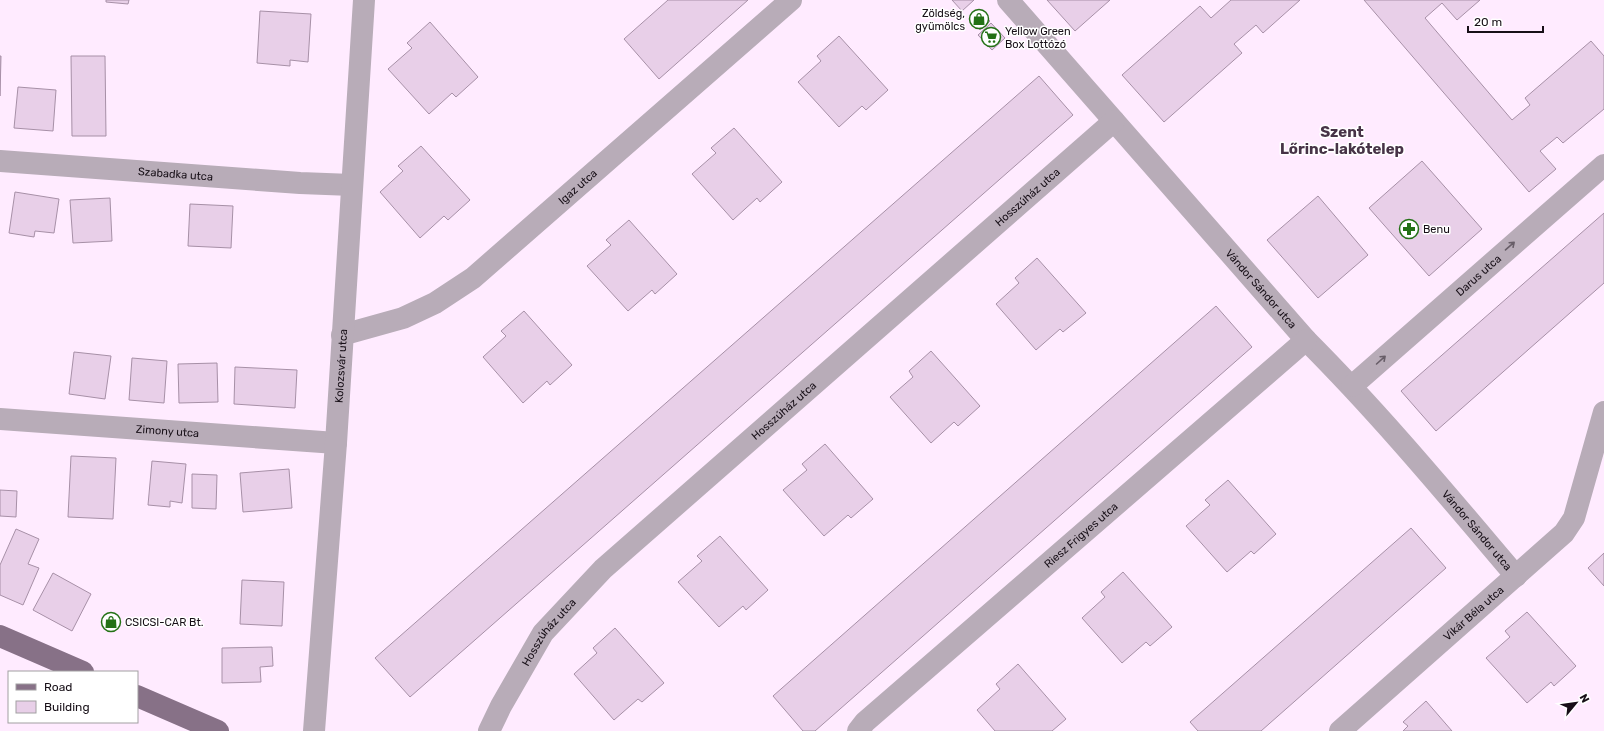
<svg xmlns="http://www.w3.org/2000/svg" width="1604" height="731" font-family="Rubik,sans-serif">
	<rect width="100%" height="100%" fill="#ffebff"/>
	<!-- building -->
	<path fill="#e8cfe8" stroke="#a790a7" d="M106,0H129L128,4L106,2Z
		M668,0H748L659,79L624,39Z
		M952,0H974L962,11Z
		M1047,0H1110L1075,31Z
		M1231,0H1300L1263,33L1256,25L1234,44L1242,53L1164,122L1122,75L1200,6L1211,18Z
		M1364,0H1480L1457,20L1442,3L1425,18L1512,120L1530,105L1525,98L1591,41L1604,56V109L1563,143L1557,137L1540,151L1556,169L1529,192Z
		M978,9L990,21L980,30L969,18Z
		M260,11L311,14L308,62L290,60V66L257,63Z
		M430,22L478,77L456,97L452,93L429,114L388,69L412,48L407,43Z
		M991,23L1005,38L992,50L978,35Z
		M839,36L888,90L866,110L862,106L839,127L798,82L821,61L817,56Z
		M0,56H1L0,96Z
		M71,56H105L106,136H72Z
		M1039,76L1073,115L410,697L375,658Z
		M18,87L56,90L53,131L14,128Z
		M734,128L782,182L760,202L757,198L733,220L692,174L716,153L711,148Z
		M421,146L470,200L448,220L444,216L420,238L380,192L403,171L398,166Z
		M1422,161L1482,229L1429,276L1369,208Z
		M15,192L59,199L54,233L35,231L34,237L9,233Z
		M1318,196L1368,255L1318,298L1267,240Z
		M110,198L112,241L73,243L70,200Z
		M190,204L233,206L231,248L188,246Z
		M1604,213V283L1436,431L1401,391Z
		M629,220L677,274L655,294L652,290L628,311L587,266L611,245L606,240Z
		M1037,258L1086,313L1063,332L1060,329L1036,350L996,304L1019,283L1015,278Z
		M1216,306L1252,347L815,731H803L773,696Z
		M524,311L572,365L550,385L547,381L523,403L483,357L506,336L501,331Z
		M931,351L980,406L958,426L954,422L931,443L890,397L913,377L909,371Z
		M74,352L111,356L105,399L69,394Z
		M132,358L167,361L164,403L129,400Z
		M217,363L218,402L179,403L178,364Z
		M235,367L297,370L295,408L234,404Z
		M825,444L873,499L851,518L848,515L824,536L783,490L807,470L802,464Z
		M71,456L116,458L113,519L68,517Z
		M152,461L186,464L182,503L170,501V507L148,505Z
		M289,469L292,508L243,512L240,473Z
		M192,474L217,475L216,509L192,508Z
		M1228,480L1276,534L1254,554L1251,551L1227,572L1186,526L1210,505L1205,500Z
		M0,490L17,491L16,517L0,516Z
		M1411,528L1446,568L1261,731H1198L1190,722Z
		M16,529L39,539L28,564L39,568L23,605L0,595V565Z
		M720,536L768,590L746,610L743,606L719,627L678,582L702,561L697,556Z
		M1604,553V586L1588,568Z
		M1123,572L1172,627L1150,646L1146,642L1122,663L1082,618L1105,597L1101,592Z
		M53,573L91,594L72,631L33,610Z
		M242,580L284,582L282,626L240,624Z
		M1527,612L1576,666L1554,686L1551,682L1527,703L1486,658L1510,637L1505,631Z
		M615,628L664,683L642,702L638,699L614,720L574,674L597,653L593,648Z
		M272,647L273,666L260,667L261,682L222,683V648Z
		M1018,664L1066,719L1052,731H995L977,710L1000,689L996,684Z
		M1426,701L1452,731H1403L1408,726L1403,722Z"/>
	<g fill="none" stroke-linecap="round" stroke-linejoin="round">
		<!-- minor -->
		<g stroke="#b8acb8" stroke-width="22">
			<path id="s1" d="M1008,0L1306,340C1381,415 1448,496 1516,576"/>
			<path id="s2" d="M0,161L300,183L352,185"/>
			<path id="s3" d="M342,335L403,318L435,303L473,278L791,0"/>
			<path id="s4" d="M1352,386L1604,165"/>
			<path id="s5" d="M0,419L336,443"/>
			<path id="s6" d="M314,731L336,443L364,0"/>
			<path id="s7" d="M489,731L501,706L543,633L603,569L1114,121"/>
			<path id="s8" d="M858,731L865,722L1306,340"/>
			<path id="s9" d="M1340,731L1564,533L1574,518L1604,412"/>
		</g>
		<!-- major -->
		<path stroke="#877187" stroke-width="22" d="M0,636L83,672
			M137,696L218,731"/>
	</g>
	<!-- one-way arrows -->
	<defs><path id="oneway-shaft" d="M-6 0H5M1.5-3L5.5 0L1.5 3" fill="none" stroke-width="1.6" stroke-linecap="round" stroke-linejoin="round"/></defs>
	<g stroke="#685e68">
		<use href="#oneway-shaft" transform="translate(1510 246) rotate(-41)"/>
		<use href="#oneway-shaft" transform="translate(1381 360) rotate(-42)"/>
	</g>
	<!-- icons -->
	<defs>
		<symbol id="shop-ring" viewBox="-11 -11 22 22"><circle r="9.5" fill="#fff" stroke="#247116" stroke-width="1.5"/><path d="M-5-2.5h2.3a2.7 3.5 0 0 1 5.4 0H5L5.5 6h-11ZM-1.5-2.5h3a1.5 2.3 0 0 0-3 0Z" fill="#247116"/></symbol>
		<symbol id="supermarket-ring" viewBox="-11 -11 22 22"><circle r="9.5" fill="#fff" stroke="#247116" stroke-width="1.5"/><path d="M-6-5.5h2.5l.6 2H6L4.5 2H-2.5L-4.4-4H-6ZM-1.5 3.2a1.3 1.3 0 1 0 .1 0ZM3 3.2a1.3 1.3 0 1 0 .1 0Z" fill="#247116"/></symbol>
		<symbol id="pharmacy-ring" viewBox="-11 -11 22 22"><circle r="9.5" fill="#fff" stroke="#247116" stroke-width="1.5"/><path d="M-2-6h4v4h4v4h-4v4h-4v-4h-4v-4h4Z" fill="#247116"/></symbol>
	</defs>
	<g fill-rule="evenodd">
		<use href="#shop-ring" x="968" y="8" width="22" height="22"/>
		<use href="#supermarket-ring" x="980" y="26" width="22" height="22"/>
		<use href="#pharmacy-ring" x="1398" y="218" width="22" height="22"/>
		<use href="#shop-ring" x="100" y="611" width="22" height="22"/>
	</g>
	<g text-anchor="middle" stroke-width="3" stroke-linejoin="round" paint-order="stroke">
		<!-- poi labels -->
		<g font-size="11" fill="#170f17" stroke="#fff" text-anchor="start">
			<text x="965" y="17" text-anchor="end">Zöldség,<tspan x="965" dy="13">gyümölcs</tspan></text>
			<text x="1005" y="35">Yellow Green<tspan x="1005" dy="13">Box Lottózó</tspan></text>
			<text x="1423" y="233">Benu</text>
			<text x="125" y="626">CSICSI-CAR Bt.</text>
		</g>
		<!-- street labels -->
		<g font-size="11" fill="#170f17" stroke="#fff">
			<text dy="4" stroke="none"><textPath href="#s2" startOffset="176">Szabadka utca</textPath></text>
			<text dy="4" stroke="none"><textPath href="#s3" startOffset="283">Igaz utca</textPath></text>
			<text dy="4" stroke="none"><textPath href="#s7" startOffset="764">Hosszúház utca</textPath></text>
			<text dy="4" stroke="none"><textPath href="#s4" startOffset="168">Darus utca</textPath></text>
			<text dy="4" stroke="none"><textPath href="#s1" startOffset="384">Vándor Sándor utca</textPath></text>
			<text dy="4" stroke="none"><textPath href="#s6" startOffset="366">Kolozsvár utca</textPath></text>
			<text dy="4" stroke="none"><textPath href="#s7" startOffset="440">Hosszúház utca</textPath></text>
			<text dy="4" stroke="none"><textPath href="#s5" startOffset="168">Zimony utca</textPath></text>
			<text dy="4" stroke="none"><textPath href="#s1" startOffset="708">Vándor Sándor utca</textPath></text>
			<text dy="4" stroke="none"><textPath href="#s8" startOffset="297">Riesz Frigyes utca</textPath></text>
			<text dy="4" stroke="none"><textPath href="#s9" startOffset="178">Vikár Béla utca</textPath></text>
			<text dy="4" stroke="none"><textPath href="#s7" startOffset="116">Hosszúház utca</textPath></text>
		</g>
		<!-- district labels -->
		<g font-size="15" font-weight="bold" fill="#473347" stroke="#fff">
			<text x="1342" y="137">Szent<tspan x="1342" dy="17">Lőrinc-lakótelep</tspan></text>
		</g>
	</g>
	<!-- legend -->
	<rect x="8" y="671" width="130" height="52" fill="#ffffff" stroke="#a29fa2"/>
	<rect x="16" y="684" width="20" height="6" fill="#877187" stroke="#a29fa2"/>
	<text x="44" y="691" font-size="12" fill="#170f17">Road</text>
	<rect x="16" y="701" width="20" height="12" fill="#e8cfe8" stroke="#a29fa2"/>
	<text x="44" y="711" font-size="12" fill="#170f17">Building</text>
	<!-- north arrow -->
	<g transform="translate(1576 703) rotate(61)" stroke="#ffffff" stroke-width="3" paint-order="stroke">
	<path d="M0-3L7 15L0 10L-7 15Z" fill="#170f17"/>
	<text y="-6" font-size="11" font-weight="bold" text-anchor="middle" fill="#170f17">N</text>
	</g>
	<!-- scale -->
	<path d="M1468 26v6h75v-6" fill="none" stroke="#170f17" stroke-width="2"/>
	<text x="1474" y="26" font-size="12" fill="#170f17" stroke="#ffffff" stroke-width="3" paint-order="stroke">20 m</text>
</svg>
